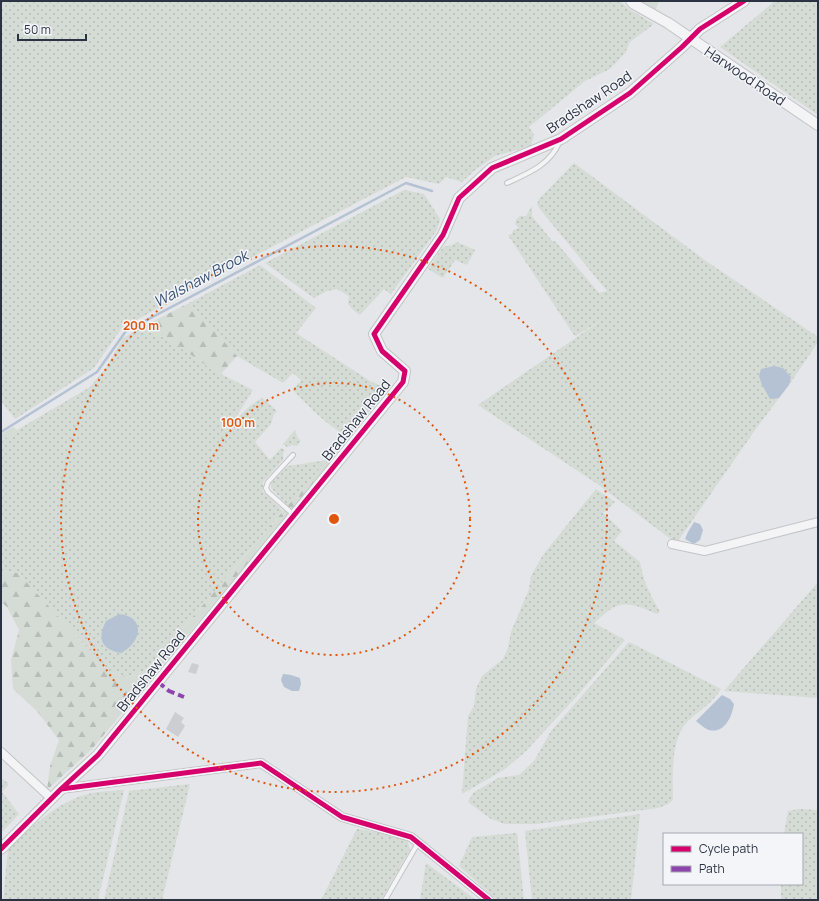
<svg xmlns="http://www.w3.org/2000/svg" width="819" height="901" font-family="Manrope,sans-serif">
	<defs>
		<pattern id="grass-dots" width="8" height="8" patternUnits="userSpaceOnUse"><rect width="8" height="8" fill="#d5dcd5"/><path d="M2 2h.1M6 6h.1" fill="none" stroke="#b7bdb8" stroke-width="1.8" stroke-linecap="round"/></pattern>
		<pattern id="forest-firs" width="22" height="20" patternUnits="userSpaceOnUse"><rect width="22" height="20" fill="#d5dcd5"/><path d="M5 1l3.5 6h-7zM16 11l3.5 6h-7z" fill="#b7bdb8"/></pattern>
	</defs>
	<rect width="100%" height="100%" fill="#e4e6e9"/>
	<!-- grass -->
	<path fill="url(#grass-dots)" d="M1,1H620L629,9L654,24L630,42L625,53L610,69L585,81L529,127L534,135L531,146L495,156L475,170L462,182L446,177L439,184L406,177L195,287L121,329L94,368L15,419L1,401Z
		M775,1H818V115L720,47Z
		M574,163L706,261L818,337V342L789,385L791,377L762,385L770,398H779L755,430L678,541L672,540L596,483L478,405L606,317L576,336L574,335L508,235L512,234L513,230L519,228L515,224L516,220L520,216H526L532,206V216L553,242L555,241L599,293L607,291L539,208L537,204L539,199Z
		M404,190L424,194L440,219L437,230L391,294L384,289L360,315L353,310L348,304L349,296L337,289L327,291L314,298L265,263Z
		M457,242L475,250L467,265L455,260L443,278L428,269L443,247L452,245Z
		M260,265L316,308L296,333L370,381L388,389L348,437C326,424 310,408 293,390L301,380L293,373L283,383L237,356L189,303Z
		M140,328L168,339L213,370L253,390L233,422L250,406L262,398L277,411L274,414L271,424L255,442L270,460L281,448L285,450L283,454V460L263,482V491L283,511L149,668L128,678L109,671L18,573L1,571V441L17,430L90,387L106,368L123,338Z
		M295,430L298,438L301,441L297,446L293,445L287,447L283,444Z
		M327,460L288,506L271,488V483L288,466Z
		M596,489L615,502L603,513L622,531L614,541L640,562C643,581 651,596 660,612L657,614C645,609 630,601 617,606C609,609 601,617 594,623L625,640L577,696L524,753L505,769L462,794L468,716L474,706L476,689L482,676L503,659L508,648L511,632L529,589L531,576L543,555Z
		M818,582V698L724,691Z
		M629,642L721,689C713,703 698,711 687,722C670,740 673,776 673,800L668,804L658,808L537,824H505L491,819L468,802L473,793L498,778L519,775L534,761L551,731Z
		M1,778L9,784L2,792L19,814L1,833Z
		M190,784L162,900H104L129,791Z
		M124,790L98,900H27L26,897L25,900H3L8,849C32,827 55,803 88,794C99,791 113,791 124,790Z
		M799,809L818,810V900H781V884H802V834H784L788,811Z
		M640,814L631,900H532L525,831Z
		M357,829L394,835L407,839L410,850L381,900H321Z
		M517,833L524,900H497L459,866L472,837Z
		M426,863L476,900H420Z"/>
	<!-- forest -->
	<path fill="url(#forest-firs)" d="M642,1H659L655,11Z
		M189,303L237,356L221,374L213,370L168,339L140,328Z
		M13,427L17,430L1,441V434Z
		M338,447L342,450L92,749L47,790L50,766L59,740L37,711L13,689L11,660L19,630L7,607L1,602V571L18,573L109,671L128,678L149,668Z"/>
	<!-- water -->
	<path fill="#b4c2d3" d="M774,366L783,368L791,377L789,385L779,398L770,399L762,385L759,376L761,369Z
		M694,522L700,524L703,530L700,540L694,544L685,539L688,532Z
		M119,614C147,617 141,643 121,653C101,649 97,639 106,621Z
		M283,674L291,675L300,678L301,684L299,691H292L284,687L281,680Z
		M722,695L730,699L734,704C732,716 725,734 709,730C705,729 700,724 696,721Z"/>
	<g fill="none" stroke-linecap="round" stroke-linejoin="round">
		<!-- stream -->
		<path stroke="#b4c2d3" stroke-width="2.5" d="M1,432L97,372L126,331L406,183L432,191"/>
	</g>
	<!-- building -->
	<path fill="#ccced1" d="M192,663L199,665L196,674L188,672Z
		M175,712L184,718L181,722L185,726L178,737L166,729Z"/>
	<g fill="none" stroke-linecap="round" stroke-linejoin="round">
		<defs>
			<path id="service" d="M507,183C529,173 550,165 560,141
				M293,455L268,482L266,488L268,492L294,515
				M385,900L418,843"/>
			<path id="minor" d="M672,544L705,551L818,522
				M1,752L51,798
				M61,789L261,763L342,817L411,837L489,900"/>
			<path id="tertiary" d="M631,1L634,4L668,23L818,125
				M1,849L61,789L98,755L403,382L405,371L382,351L374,334L443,235L459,198L492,168L561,139L630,93L682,47L700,29L744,1"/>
		</defs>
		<!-- service casing -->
		<use href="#service" stroke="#c2c4c7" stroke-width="6"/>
		<!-- minor casing -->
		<use href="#minor" stroke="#c2c4c7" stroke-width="10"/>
		<!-- tertiary casing -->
		<use href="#tertiary" stroke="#c2c4c7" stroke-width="12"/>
		<!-- service -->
		<use href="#service" stroke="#f4f4f6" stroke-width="4"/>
		<!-- minor -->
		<use href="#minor" stroke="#f4f4f6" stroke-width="8"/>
		<!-- tertiary -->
		<use href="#tertiary" stroke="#f4f4f6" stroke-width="10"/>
		<!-- quiet -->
		<path stroke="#8e44ad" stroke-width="4" stroke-dasharray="8 4" stroke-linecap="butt" d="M158,682L169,691L184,697"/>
		<defs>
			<path id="cycleway" d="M61,789L261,763L342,817L411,837L489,900
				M1,849L61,789L98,755L403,382L405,371L382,351L374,334L443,235L459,198L492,168L561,139L630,93L682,47L700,29L744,1"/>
		</defs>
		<!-- cycleway casing -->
		<use href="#cycleway" stroke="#f3f5f8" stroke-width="8"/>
		<!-- cycleway -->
		<use href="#cycleway" stroke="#d6006c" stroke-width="5"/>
	</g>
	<!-- distance rings -->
	<g fill="none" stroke="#df570f" stroke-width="2" stroke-dasharray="2 4">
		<circle cx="334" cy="519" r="136"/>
		<circle cx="334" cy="519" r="273"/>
	</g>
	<g text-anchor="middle" stroke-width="3" stroke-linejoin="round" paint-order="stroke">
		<!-- street labels -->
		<g font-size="14" fill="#2b3342" stroke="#f3f5f8">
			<text transform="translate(745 76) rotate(34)" y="5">Harwood Road</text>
			<text transform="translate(589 102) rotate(-34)" y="5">Bradshaw Road</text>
			<text transform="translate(356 420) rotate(-51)" y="5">Bradshaw Road</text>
			<text transform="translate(151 671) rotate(-51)" y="5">Bradshaw Road</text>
		</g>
		<!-- water labels -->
		<g font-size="15" font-style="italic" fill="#375175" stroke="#f3f5f8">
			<text transform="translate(201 279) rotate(-28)" y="5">Walshaw Brook</text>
		</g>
	</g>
	<circle cx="334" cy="519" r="6" fill="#df570f" stroke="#f3f5f8" stroke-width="2"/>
	<g font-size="12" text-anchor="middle" font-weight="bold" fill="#df570f" stroke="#f3f5f8" stroke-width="3" stroke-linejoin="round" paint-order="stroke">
		<text x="141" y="330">200 m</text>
		<text x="238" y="427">100 m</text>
	</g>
	<!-- border -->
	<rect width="819" height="901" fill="none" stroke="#2b3342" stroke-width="4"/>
	<!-- legend -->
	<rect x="663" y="833" width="140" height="52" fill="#f3f5f8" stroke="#a3a7af"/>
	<rect x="671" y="846" width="20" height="6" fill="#d6006c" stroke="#a3a7af"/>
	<text x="699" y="853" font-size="12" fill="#2b3342">Cycle path</text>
	<rect x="671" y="866" width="20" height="6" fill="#8e44ad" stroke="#a3a7af"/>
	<text x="699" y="873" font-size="12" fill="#2b3342">Path</text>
	<!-- scale -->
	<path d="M18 34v6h68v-6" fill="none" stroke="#2b3342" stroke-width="2"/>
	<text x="24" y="34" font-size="12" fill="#2b3342" stroke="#f3f5f8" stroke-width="3" paint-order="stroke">50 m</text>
</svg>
